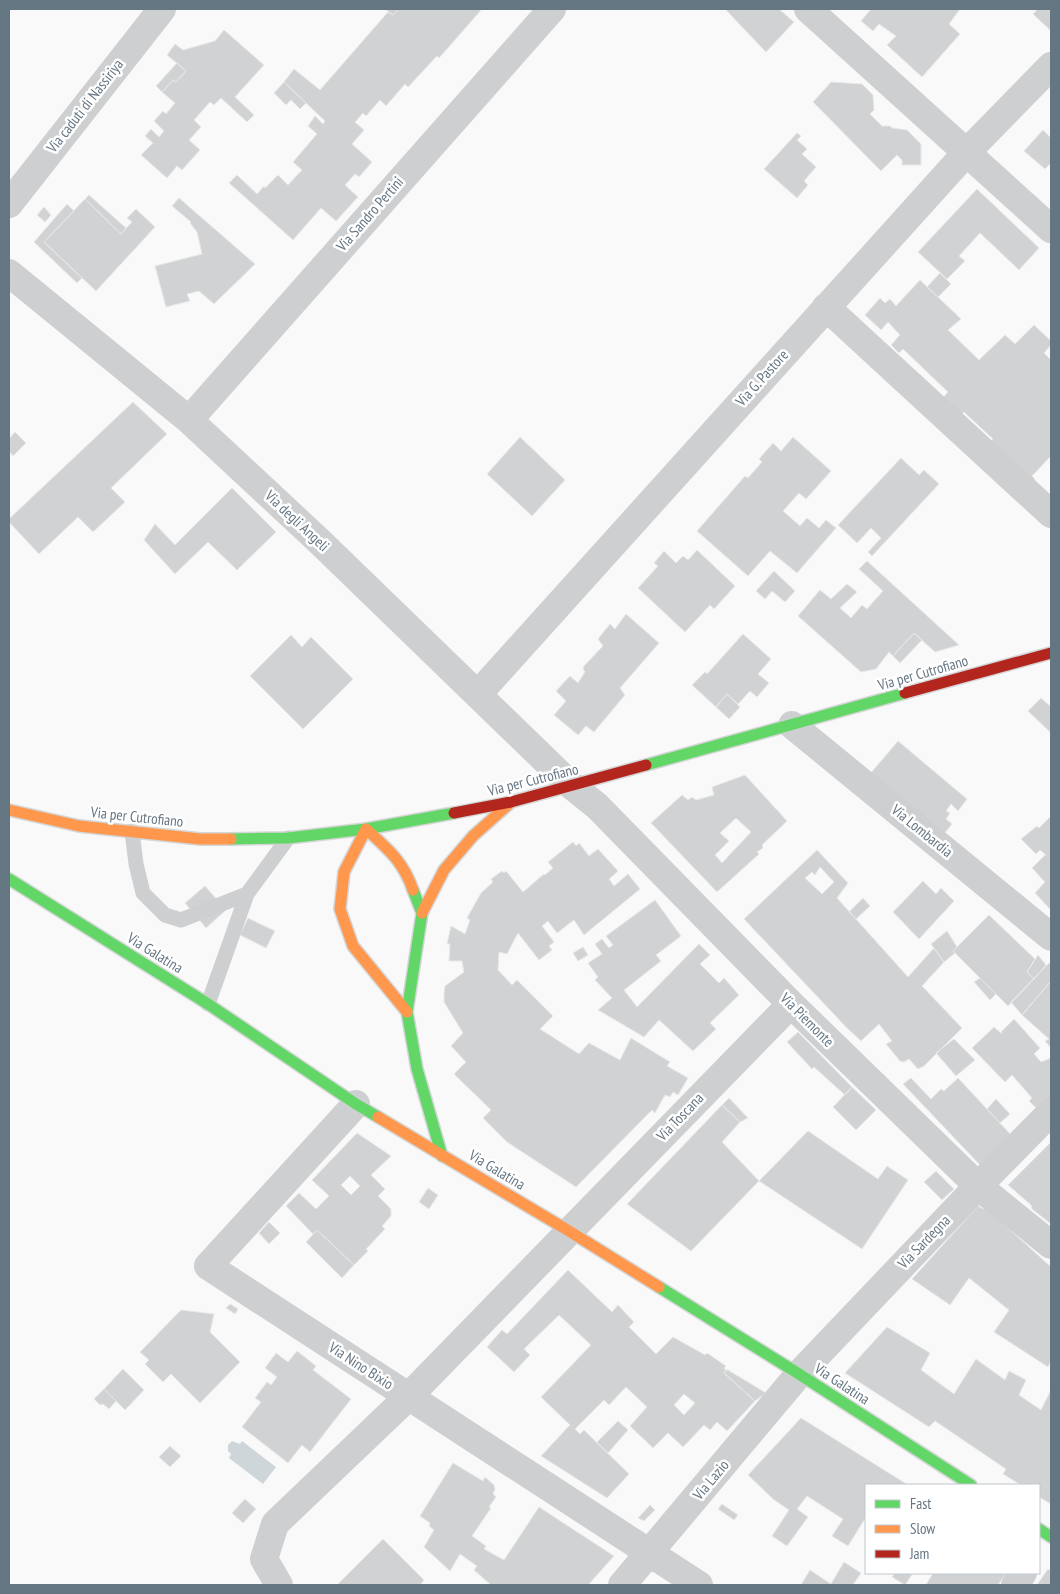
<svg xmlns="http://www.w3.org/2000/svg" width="1060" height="1594" font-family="'PT Sans Narrow',sans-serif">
	<rect width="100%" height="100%" fill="#f9f9f9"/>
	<!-- water -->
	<path fill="#ced6d9" d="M232,1441L240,1444L242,1441L276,1467L263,1484L229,1458L231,1454L228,1451V1445Z"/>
	<!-- building -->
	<path fill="#d0d2d3" stroke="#e8e8e8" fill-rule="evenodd" d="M385,9H399L393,15Z
		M399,9H482L439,58L437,56L408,87L405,84L386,106L380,100L366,116L363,113L355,122L364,130L352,144L372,162L359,177L355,174L345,185L358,197L336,221L321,208L293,240L229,183L237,175L257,194L264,186L265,188L278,175L288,185L302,170L293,162L317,134L308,126L315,116L323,124L325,121L284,82L294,69L320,90L388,12L393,15Z
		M725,9H779L794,22L766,52Z
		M871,9H960L949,24L960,34L922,77L887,45L896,36L879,24L873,31L861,21Z
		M1038,9H1051V31L1033,14Z
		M224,30L264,65L235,97L254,115L247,122L221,98L214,105L210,102L194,120L201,127L189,140L200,150L182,170L177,166L167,178L141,155L153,143L145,136L151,129L159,137L164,131L154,121L163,111L166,114L175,103L162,92L173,80L176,82L186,71L167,55L175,44L183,50L215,41Z
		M177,63L186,71L176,82L173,80L162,92L156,86Z
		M284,82L306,103L300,109L291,100L286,105L274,93Z
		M831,82L862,84L873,95L874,110L870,114L882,126H890L892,128L907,130L921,144V165H902V160L897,155L881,171L813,102Z
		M1043,130L1051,138V165L1050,164L1045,169L1024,151Z
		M797,133L801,136L797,140L807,149L802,154L816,167L804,181L808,185L797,198L764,169Z
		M977,189L1039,248L1019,270L980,233L959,256L965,261L947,279L918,252Z
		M89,195L126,228L121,234L85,199Z
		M179,198L255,264L214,304L199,291L187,294L190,301L166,307L155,266L202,254L197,232L190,223L191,222L172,206Z
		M85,199L121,234L132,222L127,218L136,209L155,227L96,291L44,242Z
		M67,204L74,211L44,242L82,278L77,283L34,242Z
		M44,207L51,215L45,222L37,215Z
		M940,273L951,284L938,297L927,287Z
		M920,280L961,319L948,330L979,360L1005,335L1015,344L1034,325L1051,341V345L1044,353L1051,360V456L1032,476L1035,479L1027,487L987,445L993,439L964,412L959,418L940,401L948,392L903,349L899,353L891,345L900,335L888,322L881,330L865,315L880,298L885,303L890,299L896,306Z
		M133,402L167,434L111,488L125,502L93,532L78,517L39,554L9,522V519Z
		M15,432L26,443L13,456L9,451V439Z
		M520,437L565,480L532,516L487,474Z
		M793,437L831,471L806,499L799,493L783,511L800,526L807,518L819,528L826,520L836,528L797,573L770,551L748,576L697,531L745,476L748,478L762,462L759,459L773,443L781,451Z
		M901,458L919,475L924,470L939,484L872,556L868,552L881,538L871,528L857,543L838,525Z
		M232,488L276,532L237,570L208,542L175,574L144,540L155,524L175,545Z
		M697,550L735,586L714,609L710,605L685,632L638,588L658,566L654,563L664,551L676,563L683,556L688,560Z
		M867,561L959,645L935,652L914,633L893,656L889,652L876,669L861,672L798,616L820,590L831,599L847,584L857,592L840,608L851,618L862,605L867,609L883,591L859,569Z
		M774,571L795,591L785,602L772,591L765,599L756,591Z
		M626,614L659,643L620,688L625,695L594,732L586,726L578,735L554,715L566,701L556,691L570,676L578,683L585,672L583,669L584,666L603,646L598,639L610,624L615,629Z
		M914,633L922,640L900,663L893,656Z
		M743,634L771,659L758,674L769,683L757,697L750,691L738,704L727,694L716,707L692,685L705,672L707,674Z
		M291,635L302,647L311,637L353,679L303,729L250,676Z
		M727,694L740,707L729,719L716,707Z
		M1041,698L1051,707V733L1028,711Z
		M898,741L967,799L958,811L951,804L946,811L950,813L946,819L952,824L944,834L870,774Z
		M745,775L787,821L762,845L763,848L757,852L759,854L717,892L651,823L682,795L688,800L692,797L696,800L714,795L712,787ZM736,818L751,832L722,863L715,855L729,841L720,833Z
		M1051,816V908L1050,909L1035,893L1045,882L1032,868L1045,855H1046L1040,850L1036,854L1021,839L1037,826L1039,828Z
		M573,842L576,846L579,843L589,856L598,849L618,871L609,879L614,886L628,874L640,889L584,935L574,920L557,933L548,921L542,926L554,942L549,946L552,950L539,960L518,933L507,954L499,952L498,970L512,985L517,980L553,1016L540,1029L579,1054L589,1043L620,1060L631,1038L670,1062L667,1066L688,1078L678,1095L673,1092L670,1097L665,1095L655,1113L652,1110L576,1187L507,1142L483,1118L491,1110L454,1074L466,1062L451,1046L463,1033L444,1002V993L445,986L464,972L462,961H449L450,944H447L451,926L465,934L470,920L467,918L481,893L493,882L491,879L502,871L504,873L506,871L523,892L544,874L545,875L553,868L548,862Z
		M817,850L848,883L837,898L908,977L934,948L944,962L922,986L962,1028L924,1066L918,1069L909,1059L904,1062L900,1061L886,1044L892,1041L879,1024L861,1041L846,1027L744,919ZM820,867L834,882L822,894L805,878L812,872L815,875Z
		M923,881L936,894L941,888L954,901L919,939L893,912Z
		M205,886L226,910L206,928L185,903Z
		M863,898L870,906L856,919L849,912Z
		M655,900L681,936L656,955L661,961L624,990L637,1007L699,944L710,955L700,964L719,983L724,978L739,995L710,1023L716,1029L693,1051L659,1020L644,1037L598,1010L612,998L595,980L598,977L588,963L602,954L595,944L602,939L609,948L613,945L606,936Z
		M989,915L1035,959L1027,972L1034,979L1008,1006L953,951Z
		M248,918L275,931L266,948L240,935Z
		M947,931L957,947L953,951L955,953L944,962L931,944Z
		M583,947L588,955L578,961L573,953Z
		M1038,955L1046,965L1034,979L1027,972Z
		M1049,963L1051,965V981L1022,1015L1011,1002Z
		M980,978L996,994L990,1000L974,982Z
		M1051,981V1048L1045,1041L1049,1039L1022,1015Z
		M1014,1019L1040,1048L1034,1054L1041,1062L1051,1058V1097L1038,1110L1029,1101L1032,1098L1012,1075L1005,1082L972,1048L994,1027L1002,1034L1001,1032Z
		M798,1032L852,1087L845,1095L814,1067L812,1069L787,1042Z
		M954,1039L975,1060L956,1076L936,1053Z
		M911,1078L931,1099L941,1089L944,1091L958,1078L1012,1136L981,1166L903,1084Z
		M852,1087L876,1110L856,1130L833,1107Z
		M729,1098L748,1118L740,1122L722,1105Z
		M996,1099L1010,1114L1000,1123L987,1109Z
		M722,1105L740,1122L722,1142L759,1181L691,1251L627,1204Z
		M808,1131L878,1179L887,1166L908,1180L862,1249L759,1181Z
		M357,1133L391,1156L371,1175L385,1189L378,1196L391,1209V1216L382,1226L385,1229L366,1249L368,1251L354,1265L317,1230L313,1234L286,1206L299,1193L316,1209L329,1196L312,1180ZM350,1176L360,1186L351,1195L341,1185Z
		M1051,1142V1224L1032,1209L1031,1205L1008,1185Z
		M936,1171L954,1189L942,1200L924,1182Z
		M428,1188L438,1195L429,1209L419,1202Z
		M978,1206L983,1209L985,1207L1051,1267V1360L1048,1367L994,1332L1009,1310L969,1278L950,1305L912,1279Z
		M269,1222L280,1233L269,1244L259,1233Z
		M317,1230L354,1265L342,1278L306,1242Z
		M568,1270L612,1312L618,1305L634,1322L629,1327L656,1354L673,1337L705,1355L707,1353L726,1366L724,1368L726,1370L724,1373L755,1401L727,1431L717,1422L710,1430L704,1425L683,1447L668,1433L653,1448L630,1426L647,1407L626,1387L609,1405L604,1400L575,1429L580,1434L584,1430L629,1474L607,1498L541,1456L570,1425L541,1397L591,1345L559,1315L524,1349L530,1355L514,1372L487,1347L502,1330L507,1334ZM684,1394L695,1403L684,1415L674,1405Z
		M230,1304L238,1309L235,1314L226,1308Z
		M181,1310L214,1314L210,1332L240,1362L200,1403L171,1374L163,1382L145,1364L149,1360L140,1352Z
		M887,1327L930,1353L921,1370L954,1394L976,1359L1005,1380L1009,1371L1026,1380L1019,1395L1041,1410L1051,1390V1504L1039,1497V1485H1021L1003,1474L1006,1469L935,1421L929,1427L845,1373Z
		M297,1351L316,1366L313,1370L351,1399L310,1452L302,1445L288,1463L242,1427L261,1402L255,1398L267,1382L271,1385L277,1377L265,1368L276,1353L288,1362Z
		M123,1369L144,1390L125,1410L104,1389Z
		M726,1370H728L766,1393L755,1401L724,1373Z
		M104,1389L116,1401L109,1409L103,1404L100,1405L94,1399Z
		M801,1418L908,1485H866V1517L848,1546L832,1536L843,1519L807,1496L797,1509L808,1517L787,1546L772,1536L789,1510L773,1499L748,1475Z
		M618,1421L628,1430L608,1453L597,1442Z
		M170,1446L181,1456L170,1467L159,1457Z
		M453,1463L483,1481L485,1477L494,1485L495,1489L493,1494L496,1497L489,1507L491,1508L472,1536L486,1546L484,1549L504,1560L539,1507L614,1556L588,1585H491L474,1570L477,1566L460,1554L450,1571L424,1547L434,1530L429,1526L430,1523L420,1516Z
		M245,1499L256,1509L243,1523L232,1513Z
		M722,1504L738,1515L734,1520L718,1509Z
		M650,1505L655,1510L644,1521L638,1518Z
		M383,1539L424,1580L420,1585H337Z
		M844,1562L861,1573L853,1585H801L810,1570L831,1584Z
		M1048,1569L1051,1571V1585H1037Z
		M895,1573H913L905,1585L892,1577Z
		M933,1573H1006L998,1585H926Z"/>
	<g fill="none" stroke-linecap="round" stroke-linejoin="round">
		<defs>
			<path id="fast" d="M646,765L905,693
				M231,839L288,838L366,829L454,813
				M9,879L208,1004L356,1104L378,1117
				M413,890L422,913L407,1012L417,1069L442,1156
				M659,1287L799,1374L971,1485
				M1039,1529L1051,1537"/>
			<path id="slow" d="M9,810L79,826L200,839H231
				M422,913L444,870L473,836L510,803
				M407,1012L353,946L340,909L344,872L366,829C388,849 403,861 413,890
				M378,1117L569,1231L659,1287"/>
			<path id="jam" d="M905,693L1051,653
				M454,813L511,802L646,765"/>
		</defs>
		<!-- fast casing -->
		<use href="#fast" stroke="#d5d6d7" stroke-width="14"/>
		<!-- slow casing -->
		<use href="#slow" stroke="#d5d6d7" stroke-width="14"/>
		<!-- jam casing -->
		<use href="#jam" stroke="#d5d6d7" stroke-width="14"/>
		<!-- lane -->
		<path stroke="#cecfd0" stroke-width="15" d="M132,831L136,864L143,893L165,915L181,920L247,894
			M208,1004L247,894L288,838"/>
		<!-- street -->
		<path stroke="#cecfd0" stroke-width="28" d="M808,9L1051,229
			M9,204L162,9
			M9,273L189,420L319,541L572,786L597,806L791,1004L978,1186L1051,1245
			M826,307L1051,514
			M189,420L552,9
			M478,694L966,153L1051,66
			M792,725L1051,937
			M356,1104L208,1266L699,1585
			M279,1585L264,1559L275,1524L408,1397L791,1004
			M622,1585L799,1374L978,1186L1051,1112
			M1015,1585L1023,1573"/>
		<!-- fast -->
		<use href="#fast" stroke="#63d668" stroke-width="11"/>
		<!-- slow -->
		<use href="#slow" stroke="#ff974d" stroke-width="11"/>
		<!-- jam -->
		<use href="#jam" stroke="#b3261e" stroke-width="11"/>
	</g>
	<g text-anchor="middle" stroke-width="5" stroke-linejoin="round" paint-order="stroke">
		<!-- street labels -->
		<g font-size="15" fill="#657683" stroke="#fff">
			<text transform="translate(85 106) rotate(-52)" y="5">Via caduti di Nassiriya</text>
			<text transform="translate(370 214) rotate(-49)" y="5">Via Sandro Pertini</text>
			<text transform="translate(762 378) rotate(-48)" y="5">Via G. Pastore</text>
			<text transform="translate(297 521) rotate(43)" y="5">Via degli Angeli</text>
			<text transform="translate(923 673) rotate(-16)" y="5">Via per Cutrofiano</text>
			<text transform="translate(533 780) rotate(-14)" y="5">Via per Cutrofiano</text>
			<text transform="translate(137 817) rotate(6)" y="5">Via per Cutrofiano</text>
			<text transform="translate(922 831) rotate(39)" y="5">Via Lombardia</text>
			<text transform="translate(155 953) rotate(32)" y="5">Via Galatina</text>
			<text transform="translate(807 1020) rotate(45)" y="5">Via Piemonte</text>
			<text transform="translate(680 1117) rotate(-46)" y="5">Via Toscana</text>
			<text transform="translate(497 1170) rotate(31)" y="5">Via Galatina</text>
			<text transform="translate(924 1242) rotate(-46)" y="5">Via Sardegna</text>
			<text transform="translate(361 1366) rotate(33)" y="5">Via Nino Bixio</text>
			<text transform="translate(842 1384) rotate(33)" y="5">Via Galatina</text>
			<text transform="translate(711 1480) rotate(-50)" y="5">Via Lazio</text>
		</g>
	</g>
	<!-- border -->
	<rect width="1060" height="1594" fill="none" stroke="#657683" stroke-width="20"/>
	<!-- legend -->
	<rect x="865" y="1484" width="175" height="90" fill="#ffffff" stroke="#c1c8cd"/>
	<rect x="875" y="1500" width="25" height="8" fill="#63d668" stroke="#c1c8cd"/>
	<text x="910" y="1509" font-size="15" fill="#657683">Fast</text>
	<rect x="875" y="1525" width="25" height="8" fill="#ff974d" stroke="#c1c8cd"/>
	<text x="910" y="1534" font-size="15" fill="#657683">Slow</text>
	<rect x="875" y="1550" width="25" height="8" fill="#b3261e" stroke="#c1c8cd"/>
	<text x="910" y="1559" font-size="15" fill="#657683">Jam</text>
</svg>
